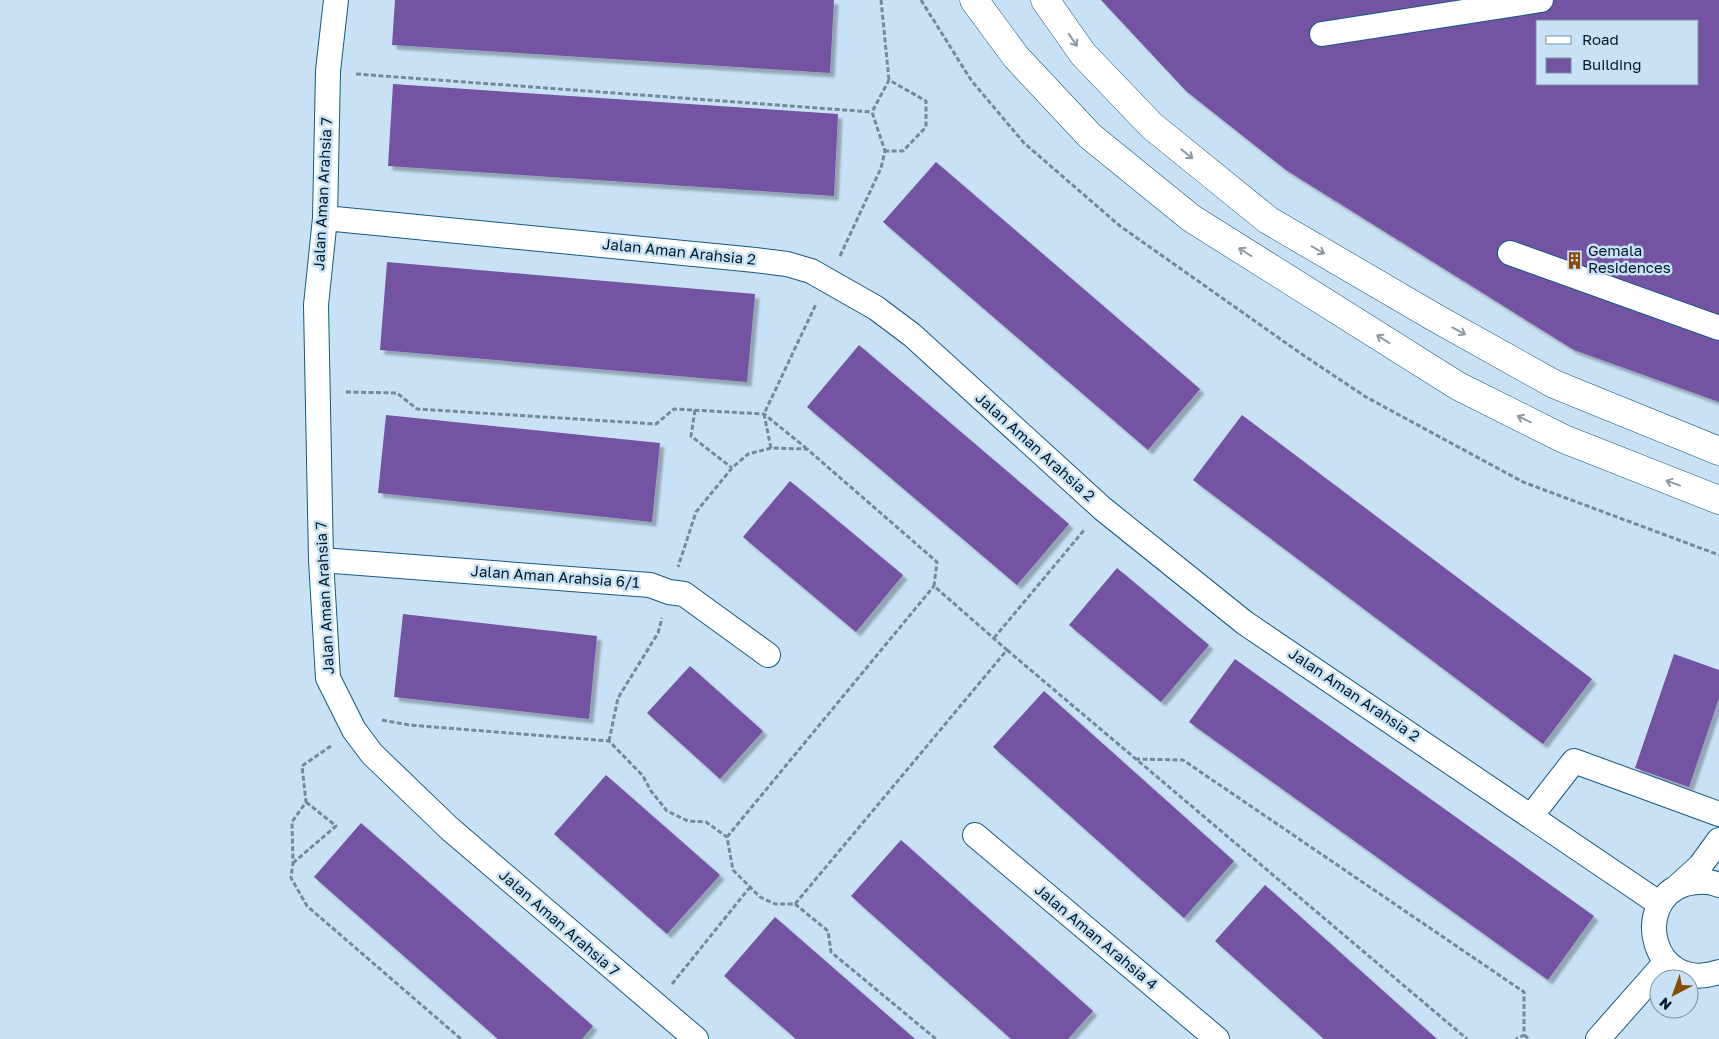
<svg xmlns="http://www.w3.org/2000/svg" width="1719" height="1039" font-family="'Golos Text',sans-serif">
	<defs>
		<filter id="shadow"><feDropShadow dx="4.5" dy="4.5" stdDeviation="1" flood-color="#0004"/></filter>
	</defs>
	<rect width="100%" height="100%" fill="#c8e1f4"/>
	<!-- building -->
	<path fill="#7453a3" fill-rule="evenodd" filter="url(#shadow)" d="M395,0H834L830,73L392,45Z
		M1101,0H1719V402L1574,350L1286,170L1186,91ZM1538,21H1698V84H1538Z
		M393,84L838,114L834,196L388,166Z
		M936,162L1200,389L1148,450L883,222Z
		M387,262L755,294L747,382L380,350Z
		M859,345L1069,524L1017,585L807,407Z
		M386,415L660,443L652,522L378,493Z
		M1242,415L1592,679L1543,744L1193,480Z
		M790,481L903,575L856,632L743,537Z
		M1117,568L1209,645L1161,702L1069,625Z
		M403,614L597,636L589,719L394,697Z
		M1674,654L1719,670V698L1689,787L1635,768Z
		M1235,659L1594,916L1548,980L1189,722Z
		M690,666L763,731L720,779L647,713Z
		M1044,691L1234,861L1184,918L993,747Z
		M606,775L720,875L667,934L554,834Z
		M361,823L593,1026L582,1039H498L314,877Z
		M901,840L1093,1011L1068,1039H1011L851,896Z
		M1265,885L1437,1039H1324L1215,941Z
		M775,917L915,1039H796L724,976Z"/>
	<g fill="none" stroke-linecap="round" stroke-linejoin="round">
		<defs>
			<path id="street" d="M336,0L328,71L325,218L316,305L321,560L328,678L354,730L372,754L450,829L696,1039
				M1322,34L1541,0
				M325,218L755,260L787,264L811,271L876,308L912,335L1103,509L1245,623L1660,904
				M1510,253L1719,328
				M321,560L650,585L669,592L684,594L768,655
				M1532,815L1574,761L1719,814
				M975,835L1217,1039
				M1719,885C1708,880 1697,881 1685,884C1631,901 1651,995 1719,972
				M1678,886L1700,866L1719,840
				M1598,1039L1666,962"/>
			<path id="secondary" d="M974,0L1016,57L1090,136L1191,218L1458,386L1564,439L1719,500
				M1045,0L1083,54L1152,126L1268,220L1434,317L1554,384L1719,451"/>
		</defs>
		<!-- street casing -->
		<use href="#street" stroke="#145a84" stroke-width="26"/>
		<!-- secondary casing -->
		<use href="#secondary" stroke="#145a84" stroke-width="29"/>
		<!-- path -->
		<path stroke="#718a9d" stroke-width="3" stroke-dasharray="5 2.5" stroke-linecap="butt" d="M881,0L889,80
			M921,0L971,80L1024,143L1120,226L1303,355L1366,397L1523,482L1719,555
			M356,74L872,112
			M840,256L881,168L885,151L872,112L889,80L926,101V127L903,151H885
			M346,392L397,393L417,409L656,424L674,409L764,414L806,448
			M695,410L691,436L732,468
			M771,448L764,414L816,304
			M994,638L1085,529
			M1007,650L1467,1039
			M382,720L409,725L609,741L643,776L651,791L667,811L688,821L706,822L727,837L733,870L760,897L775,904H795L1007,650L934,586L937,562L807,449L771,448L748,454L732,468L696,512L678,567
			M609,741L618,698L658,633L662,618
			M331,746L302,766L306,802L292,822L293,863L291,878L307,906L461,1039
			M1135,759L1183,760L1524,992V1035L1516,1039
			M727,837L934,586
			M293,863L336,826L306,802
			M795,904L828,931L831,952L936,1039
			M672,984L750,887
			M1524,1035L1529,1039"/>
		<!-- street -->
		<use href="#street" stroke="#fff" stroke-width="24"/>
		<!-- secondary -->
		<use href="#secondary" stroke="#fff" stroke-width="28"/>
	</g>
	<!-- one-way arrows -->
	<defs><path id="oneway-shaft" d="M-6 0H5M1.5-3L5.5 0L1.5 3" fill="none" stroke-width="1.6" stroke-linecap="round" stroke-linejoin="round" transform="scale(1.25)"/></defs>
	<g stroke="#8d98a0">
		<use href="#oneway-shaft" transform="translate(1073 40) rotate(55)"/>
		<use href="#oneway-shaft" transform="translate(1187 154) rotate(39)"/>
		<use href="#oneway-shaft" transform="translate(1318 250) rotate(30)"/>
		<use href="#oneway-shaft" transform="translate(1245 252) rotate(-148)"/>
		<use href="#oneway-shaft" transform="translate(1459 331) rotate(29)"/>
		<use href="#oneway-shaft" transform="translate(1383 339) rotate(-148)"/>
		<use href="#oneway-shaft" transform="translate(1524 419) rotate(-154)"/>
		<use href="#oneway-shaft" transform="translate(1673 483) rotate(-160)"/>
	</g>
	<!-- icons -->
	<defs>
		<symbol id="building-bare" viewBox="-9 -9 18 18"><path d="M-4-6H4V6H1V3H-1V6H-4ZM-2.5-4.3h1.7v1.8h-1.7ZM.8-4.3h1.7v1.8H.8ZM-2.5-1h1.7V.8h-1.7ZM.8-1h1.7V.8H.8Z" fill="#874c06" stroke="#c8e1f4" stroke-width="2.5" paint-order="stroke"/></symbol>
	</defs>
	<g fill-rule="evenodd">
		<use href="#building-bare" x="1562" y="248" width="25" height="25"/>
	</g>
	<g text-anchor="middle" stroke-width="5" stroke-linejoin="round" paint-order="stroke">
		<!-- street labels -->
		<g font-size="15" fill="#011a2c" stroke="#c8e1f4">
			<text transform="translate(323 194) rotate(-87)" y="5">Jalan Aman Arahsia 7</text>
			<text transform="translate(679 252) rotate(6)" y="5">Jalan Aman Arahsia 2</text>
			<text transform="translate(1035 447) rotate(42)" y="5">Jalan Aman Arahsia 2</text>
			<text transform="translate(555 577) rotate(4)" y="5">Jalan Aman Arahsia 6/1</text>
			<text transform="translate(325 598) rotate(-93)" y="5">Jalan Aman Arahsia 7</text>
			<text transform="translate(1354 695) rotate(34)" y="5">Jalan Aman Arahsia 2</text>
			<text transform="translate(559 923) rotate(41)" y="5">Jalan Aman Arahsia 7</text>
			<text transform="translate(1096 937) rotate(40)" y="5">Jalan Aman Arahsia 4</text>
		</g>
		<!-- poi labels -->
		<g font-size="15" fill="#011a2c" stroke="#c8e1f4" text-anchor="start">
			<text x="1588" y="256">Gemala<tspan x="1588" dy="17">Residences</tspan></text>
		</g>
	</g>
	<!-- legend -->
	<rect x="1536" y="20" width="162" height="65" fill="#c8e1f4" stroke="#7891a4"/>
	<rect x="1546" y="36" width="25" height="8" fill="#ffffff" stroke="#7891a4"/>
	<text x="1582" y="45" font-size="15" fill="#011a2c">Road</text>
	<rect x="1546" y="58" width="25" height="15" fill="#7453a3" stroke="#7891a4"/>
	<text x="1582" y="70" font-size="15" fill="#011a2c">Building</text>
	<!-- north arrow -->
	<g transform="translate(1674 994) rotate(221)"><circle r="24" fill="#c8e1f4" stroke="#7891a4"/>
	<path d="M0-4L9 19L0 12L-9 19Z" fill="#874c06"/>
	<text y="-8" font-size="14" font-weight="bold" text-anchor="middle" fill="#011a2c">N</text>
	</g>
</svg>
